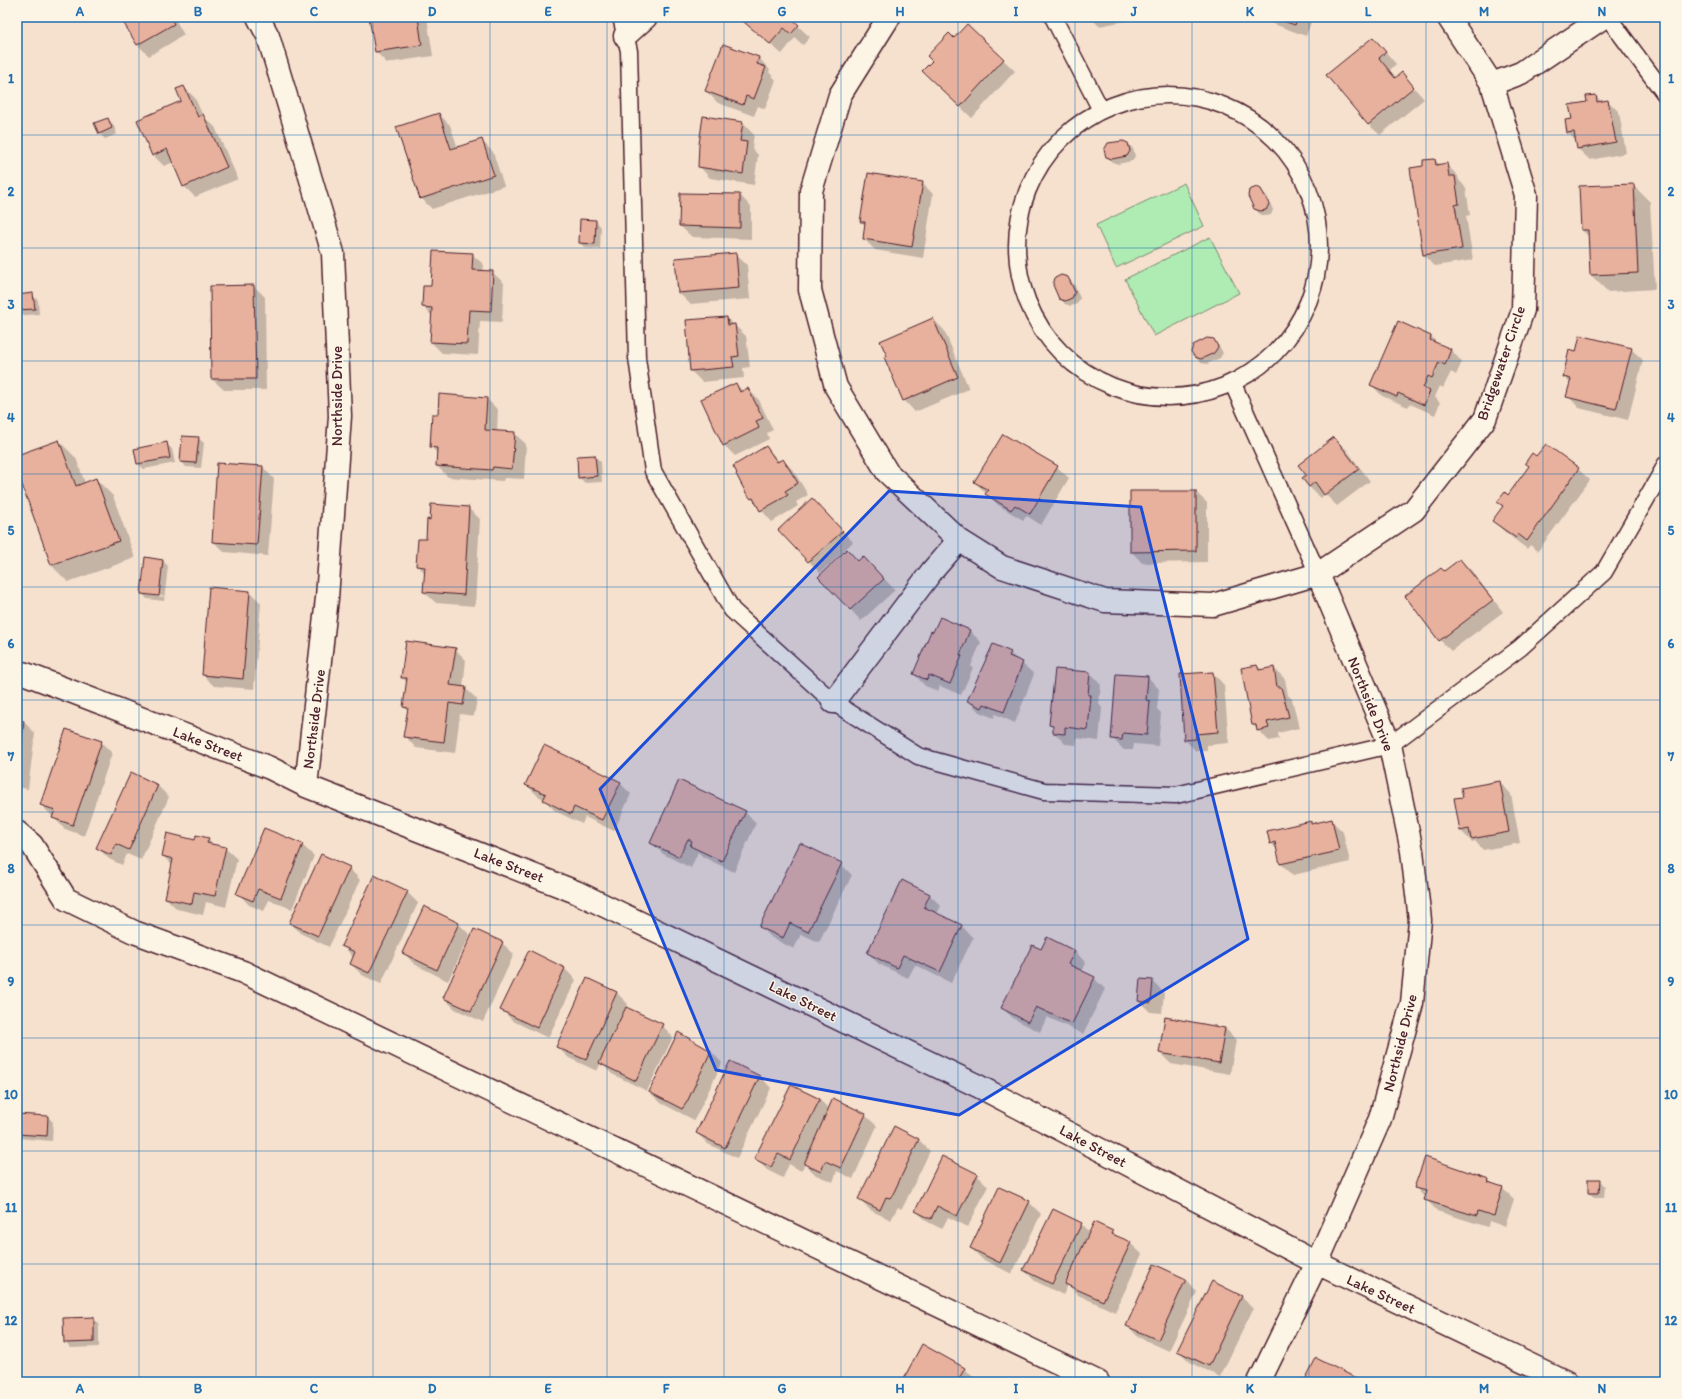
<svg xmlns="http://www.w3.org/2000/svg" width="1682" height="1399" font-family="Itim,sans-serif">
	<rect width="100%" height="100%" fill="#f6e1cf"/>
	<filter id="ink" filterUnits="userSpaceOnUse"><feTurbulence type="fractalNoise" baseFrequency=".025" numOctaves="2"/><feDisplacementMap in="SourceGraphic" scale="8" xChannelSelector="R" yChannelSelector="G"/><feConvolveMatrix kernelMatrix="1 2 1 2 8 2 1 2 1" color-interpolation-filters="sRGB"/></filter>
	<g filter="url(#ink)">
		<!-- green -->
		<path fill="#aeecb3" stroke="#7c866f" d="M1184,183L1204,226L1116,268L1096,225Z
			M1210,237L1239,293L1154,336L1125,279Z"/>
		<!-- shadow -->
		<path fill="#0003" fill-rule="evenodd" d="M101,17H110L104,20Z
			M121,17H174L184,35L149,56L138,45Z
			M370,17H427L433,56L387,63L376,52Z
			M738,17H788L810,37L803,45L795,38L782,54Z
			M1090,17H1147L1099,26Z
			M1255,17H1313L1306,36Z
			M967,25L1015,71L972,118L934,82Z
			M17,35L20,40L17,41Z
			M724,45L759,58L770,70L769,72L776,80L765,109L758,106L754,116L718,103L706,91Z
			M1384,50L1396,64L1390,70L1396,78L1401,73L1424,99L1380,135L1368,124L1328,75Z
			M184,87L195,98L203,116L215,127L238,179L195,197L184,186L174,162L164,166L153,155L183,101Z
			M1596,96L1602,102L1608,101L1619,112L1626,153L1590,160L1578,149L1577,142L1568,133L1573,120Z
			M439,114L450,125L458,148L481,140L493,152L504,186L432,209L421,198Z
			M108,119L113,124L117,134L105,139L99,133Z
			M743,123L754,135L752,148L758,155L754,185L710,178L699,166Z
			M1128,143L1133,149L1135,156L1132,161L1118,164L1112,162L1107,157Z
			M1435,160L1440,165L1446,164L1458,176L1459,180L1466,188L1470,215L1466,216L1473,260L1435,266L1423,255L1425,167Z
			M922,183L933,194L923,258L875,250L864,239L866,226L861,221Z
			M1633,185L1650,202L1655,289L1608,292L1591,275L1589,237L1582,230L1580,187Z
			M1261,190L1267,196L1273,210L1271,215L1266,216L1261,215L1255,209Z
			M681,194L740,195L751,207V239L692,237L680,226Z
			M596,221L601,227L600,249L585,248L580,243Z
			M472,254L484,265L483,272H492L504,283L502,322L480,321L478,355L442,353L431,342L432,316L423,307L432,287Z
			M735,254L747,265L750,299L690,304L679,293Z
			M1068,278L1074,284L1080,298L1077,304L1071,306L1065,304L1060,298Z
			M254,286L265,297L266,390H224L212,379Z
			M32,295L38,300L39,314L17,316V296Z
			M727,318L746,336L750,367L743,368L744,378L702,382L691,371L687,321Z
			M933,319L944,330L969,389L915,412L904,400Z
			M1398,322L1431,336L1440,346L1451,350L1462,362L1456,375L1451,372L1443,388L1440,386L1435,397L1440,403L1435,415L1410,404L1408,407L1382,396L1371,384Z
			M1213,340L1219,346L1223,353L1220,358L1207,364L1201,363L1195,357Z
			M1631,349L1643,360L1628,420L1579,408L1568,396L1571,384L1564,377L1576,353Z
			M736,384L743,391L748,389L759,400L773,430L767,433L769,439L735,456L724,445Z
			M487,399L498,410L497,431L514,433L526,444L524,479L504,478L503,481L448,477L437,466L438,454L431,447L439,415Z
			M1003,435L1057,467L1069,478L1041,525L1027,516L1023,520L998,505L975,482Z
			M198,438L204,443L201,468L186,467L181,461Z
			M1334,438L1346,449L1370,481L1337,506L1325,494L1321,498L1309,487Z
			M59,441L76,458L85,483L96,479L113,496L135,558L68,582L51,565L17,468V456Z
			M167,444L172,449L175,463L144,469L138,464Z
			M1546,445L1578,469L1590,480L1538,551L1530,545L1527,549L1505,532L1493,521L1503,507L1498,502L1508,496L1529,467L1526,463L1537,457Z
			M766,447L780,462L783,460L794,471L808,495L796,502L798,506L772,522L752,499L737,475Z
			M595,456L601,462L602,482L585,483L579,477Z
			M263,467L274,479L268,556L224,552L213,541Z
			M1196,492L1207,503V562L1142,563L1131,551Z
			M468,508L480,519L475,606L436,603L424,592L426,574L417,565L427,540L431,521Z
			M823,510L853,542L820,573L779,530Z
			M1460,560L1472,571L1503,612L1451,651L1440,640L1445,572Z
			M163,561L168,566L164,601L147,599L142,593ZM147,593L164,596V597L147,595Z
			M858,562L874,568L895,590L861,621L850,609Z
			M250,592L261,603L254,689L214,686L203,675Z
			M940,618L970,631L981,642L971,666L973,668L961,695L940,686L938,691L925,686L914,674Z
			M455,649L466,660L463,688H465L477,699L474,716L460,714L455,753L416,748L405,736L408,711L404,707L407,683L402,677Z
			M1010,653L1034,674L1015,723L995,714L994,718L979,712L968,700Z
			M1257,666L1262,670L1274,668L1285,679L1288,695L1292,699L1299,728L1278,733L1279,739L1269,741L1253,725Z
			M1056,670L1090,673L1101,685L1099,704L1102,708L1099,741L1077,738L1076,745L1065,744L1054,732V728L1050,725Z
			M1213,673L1224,685L1229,743L1207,745V750L1196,751L1185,740Z
			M1148,677L1159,689L1157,709L1161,713L1158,746L1134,744L1133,750H1124L1112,738Z
			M17,721L24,722L35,733L28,789L17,787Z
			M101,742L112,753L84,836L65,829L41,805Z
			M132,774L158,786L169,797L141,860L127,854L122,865L109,859L98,848Z
			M1500,782L1511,794L1520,843L1483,850L1475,841L1472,842L1461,831Z
			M620,783L631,794L614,831L585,817L582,824L555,811L544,799L538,796L527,785Z
			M745,812L756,823L734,872L703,857L698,852L691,868L663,854L651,843Z
			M1331,820L1343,832L1350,862L1293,875L1281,864L1278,851L1271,843L1310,823L1312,824Z
			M208,839L215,846L225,848L237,859L226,907L206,902L203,915L177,909L166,898L173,866L163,856L196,841Z
			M302,845L314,856L292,909L269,900L264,911L249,905L238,893Z
			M841,864L852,875L819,942L801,934L794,949L772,938L760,926Z
			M349,868L360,880L329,947L302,934L290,923Z
			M407,892L418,903L381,984L362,975L351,964L353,957L342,945Z
			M930,895L941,906L937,914L962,926L973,938L951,983L915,965L908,978L879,964L868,953Z
			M459,924L470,935L448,981L414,964L403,952Z
			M1048,938L1075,951L1086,963L1082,972L1094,978L1105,989L1083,1034L1047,1017L1040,1032L1014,1019L1002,1008L1042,951Z
			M502,943L514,954L483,1022L455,1009L444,998Z
			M530,952L565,969L576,980L548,1038L513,1021L502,1010Z
			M1141,980L1153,981L1164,993L1162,1013L1150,1012L1139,1001Z
			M616,992L628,1004L626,1008L662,1025L673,1037L647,1091L612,1074L601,1063L597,1071L569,1058L557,1047Z
			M1225,1028L1236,1040L1230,1074L1171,1064L1160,1053Z
			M679,1034L711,1051L722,1063L698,1113L694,1120L661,1103L650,1092Z
			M760,1076L771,1088L737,1158L708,1144L697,1133Z
			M792,1086L820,1100L829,1109L865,1115L877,1126L853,1179L837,1171L833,1182L816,1175L805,1164L801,1171L789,1164L783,1178L767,1170L756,1159Z
			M17,1115L48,1117L53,1122L52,1141L17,1138Z
			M894,1127L919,1140L930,1151L904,1205L901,1209L898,1207L891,1220L870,1210L859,1198Z
			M977,1175L988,1186L968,1227L948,1217L942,1229L928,1222L916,1211Z
			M1489,1180L1494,1185L1502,1188L1514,1199L1505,1227L1489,1221L1488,1227L1437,1211L1415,1187Z
			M1599,1180L1605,1186L1604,1198H1594L1589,1193Z
			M1000,1188L1029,1202L1041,1214L1012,1274L982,1259L971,1248Z
			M1081,1224L1090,1233L1094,1224L1113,1232L1119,1238L1130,1243L1142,1254L1115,1312L1078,1295L1068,1285L1063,1295L1035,1281L1024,1270Z
			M1155,1266L1186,1280L1197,1292L1169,1351L1138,1337L1127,1325Z
			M1212,1283L1242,1297L1253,1309L1220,1377L1190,1362L1179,1351Z
			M94,1318L99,1324V1347L70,1348L65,1342Z
			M964,1368L976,1380L974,1382H909L905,1378Z"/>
		<!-- building -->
		<path fill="#e8b19d" stroke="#4a1f2b" d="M120,17H170L174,24L137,45Z
			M369,17H418L422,45L375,52Z
			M738,17H790L799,25L791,34L784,28L770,44Z
			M1272,17H1298L1295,25Z
			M967,24L1004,59L960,107L922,71L932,61L927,56L949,33L954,38Z
			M1373,37L1386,52L1379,58L1395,78L1402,72L1414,87L1368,125L1326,75Z
			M723,44L759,57L757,64L766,67L754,99L746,96L743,105L705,91Z
			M184,86L198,117L203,114L227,167L183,187L167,149L152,156L137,120L181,101L176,89Z
			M1596,95L1597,102L1608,100L1616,142L1577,149L1574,132L1567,133L1565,120L1572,119L1569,105L1587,102L1586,96Z
			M439,113L451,149L482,139L494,175L420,199L396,127Z
			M703,116L743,122L740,141L747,142L743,174L698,167L699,144Z
			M108,118L112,128L99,134L94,123Z
			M1123,141L1128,143L1130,151L1127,156L1112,159L1106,157L1104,150L1108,143Z
			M1435,159L1436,165L1447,163L1449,176H1455L1459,204L1455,205L1462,249L1423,255L1410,168L1423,166V160Z
			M868,173L923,182L912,247L863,239L865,222H860Z
			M1634,184L1638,273L1590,275L1588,230H1581L1579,186Z
			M1257,187L1261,189L1269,204L1266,210L1260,211L1254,209L1248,196L1249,190Z
			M680,193L740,194V228L679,226Z
			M580,219L596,220L595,244L579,243Z
			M433,251L473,253L472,270L493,271L491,311L469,310L467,344L430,342L432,308L422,307L423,286H431Z
			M736,253L739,288L678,293L675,258Z
			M1061,275L1068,277L1075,292L1072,298L1065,301L1059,299L1053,285L1055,278Z
			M254,285L256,379H211L210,286Z
			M33,293L35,309L17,310V295Z
			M727,317L728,325L735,324L739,356L732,357L734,367L690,371L686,320Z
			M933,318L958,377L903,401L884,357L887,356L880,341Z
			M1398,321L1431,336L1430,340L1451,349L1445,365L1439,362L1432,378L1428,376L1423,388L1430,391L1424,405L1398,393L1397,397L1370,385Z
			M1580,335L1632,348L1616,409L1566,397L1571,379L1563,377L1569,350L1576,352Z
			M1207,338L1214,339L1218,347L1214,353L1201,359L1195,357L1191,352L1193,345Z
			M736,383L740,392L748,388L763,418L756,421L759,428L723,446L701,399Z
			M439,394L487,398L485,430L515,432L512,469L493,467L492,470L436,466L437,448L430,447L432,414H438Z
			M1003,434L1058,466L1030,514L1015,505L1011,510L985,494L988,490L974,482Z
			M182,436L199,437L196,463L180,462Z
			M1334,437L1359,469L1324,495L1315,482L1309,487L1302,478L1306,475L1298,465Z
			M59,440L76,486L96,478L119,541L51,565L17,471V455Z
			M167,442L170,458L137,464L134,449Z
			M1546,444L1579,468L1527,541L1518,534L1516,538L1492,521L1503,506L1497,502L1505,492L1508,495L1529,466L1525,463L1532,453L1536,456Z
			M766,446L777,462L783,459L798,483L785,491L788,495L760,511L753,498L751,499L746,493L736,474L737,473L733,466Z
			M595,455L597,476L578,478L577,456Z
			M217,463L263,466L257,545L212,542Z
			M1130,491H1196V551L1130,552Z
			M812,498L843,531L808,562L778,530Z
			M431,504L469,507L464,595L423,592L425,567L416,566L418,539H426L427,519L430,520Z
			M847,549L858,561L863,556L884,579L850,610L818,577Z
			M145,557L163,560L159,596L141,594Z
			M1460,559L1493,600L1439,641L1405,596L1441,568L1444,571Z
			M209,587L250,591L243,679L202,675Z
			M940,617L970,630L960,655L962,656L950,684L929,675L927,680L913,674L931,631L933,632Z
			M406,641L456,648L450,685L466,687L463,705L449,703L444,742L403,737L408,708L403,707L407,678H401Z
			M993,644L1011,652L1009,656L1023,662L1004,712L984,704L982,708L967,701Z
			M1257,665L1259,670L1274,667L1277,687H1281L1289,717L1267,722L1269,728L1257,731L1256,725H1252L1241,668Z
			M1055,669L1090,672L1088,695H1091L1088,730L1065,727V734L1053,733V726L1049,725Z
			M1213,672L1218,732L1196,734V739L1184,740L1180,674Z
			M1116,674L1148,676L1146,700L1150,701L1147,735L1123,733L1122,740L1111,739Z
			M17,720L24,721L17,778Z
			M66,729L102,741L73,825L52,818L55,810L40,805Z
			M544,745L621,782L602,820L574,807L571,814L543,800L546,794L525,785Z
			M131,772L158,785L129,850L116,844L111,855L96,848Z
			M679,780L746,811L722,861L690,846L692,841L688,839L679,857L650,843Z
			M1500,781L1509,832L1471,839L1469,829L1460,831L1454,798L1463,797L1461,788Z
			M1332,819L1339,851L1280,864L1275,842L1270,844L1267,831L1311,821V824Z
			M264,828L303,844L281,898L258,889L253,901L236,894Z
			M167,833L195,840L196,835L209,838L207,843L226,847L215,896L194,892L192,904L165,898L173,859L162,856Z
			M800,843L842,863L808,932L790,923L783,938L759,927Z
			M321,854L350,867L318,936L289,923Z
			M374,875L408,891L369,973L350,964L355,952L341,946Z
			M902,880L930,894L924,907L962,925L940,972L903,955L897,968L867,953Z
			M424,906L459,923L437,970L402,953Z
			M474,929L503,942L471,1011L443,998Z
			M1047,937L1075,951L1068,964L1095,977L1072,1024L1036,1007L1028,1022L1001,1008L1032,945L1041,949Z
			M529,950L565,968L537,1028L500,1010Z
			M587,978L617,992L586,1060L556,1047Z
			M1140,979L1153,980L1151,1003L1138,1001Z
			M626,1007L663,1024L636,1081L599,1063Z
			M1165,1017L1225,1028L1219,1063L1159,1053Z
			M678,1032L711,1051L687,1102L682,1109L649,1092Z
			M730,1061L760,1076L725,1148L696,1133Z
			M791,1085L820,1099L790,1160L778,1154L771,1167L754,1159Z
			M833,1098L866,1114L841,1168L825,1161L821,1172L804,1164Z
			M17,1114L48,1116L47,1136L17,1134Z
			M894,1126L919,1139L893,1194L890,1198L886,1197L880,1210L858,1199Z
			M942,1156L978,1174L957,1216L937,1206L931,1219L915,1211Z
			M1425,1157L1489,1179L1488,1182L1503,1187L1494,1216L1478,1211L1477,1216L1424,1200L1427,1191L1414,1188Z
			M1588,1179H1600L1599,1193H1588Z
			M999,1187L1030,1201L1000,1263L970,1248Z
			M1053,1209L1082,1223L1052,1284L1023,1270Z
			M1094,1222L1113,1231L1112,1234L1131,1242L1103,1301L1065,1284Z
			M1154,1264L1186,1279L1158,1340L1126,1326Z
			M1212,1281L1242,1296L1209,1366L1177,1351Z
			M94,1317V1342L64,1343L63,1318Z
			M922,1344L965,1368L957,1382H910L904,1378Z
			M1316,1358L1364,1382H1304Z"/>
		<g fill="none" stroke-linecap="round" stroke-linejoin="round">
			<defs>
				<path id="service" d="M621,17L629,51L637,358L653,471L732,610L833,702L918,756L1044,791L1176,795L1390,745L1520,648L1604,572L1663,470L1665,465
					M1053,17L1101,110
					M1608,17L1665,94
					M1017 246a151 151 0 1 1 302 0a151 151 0 1 1-302 0Z
					M1233,384L1318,574"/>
				<path id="minor" d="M258,17L268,36L333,253L340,416L327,598L306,786
					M889,17L840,95L811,191L810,290L836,387L887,472L959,540L1002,567L1105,601L1213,605L1318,574L1414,510L1485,419L1523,310L1526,195L1492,84L1448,17
					M625,36L646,17
					M1492,84L1521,73L1604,17
					M17,672L26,674L270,768L306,786L576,892L978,1086L1317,1263L1566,1382
					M833,702L932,571L959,540
					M17,832L32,845L66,899L134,932L243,972L1098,1382
					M1259,1382L1317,1263L1380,1119L1412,1003L1420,920L1412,851L1390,745L1318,574"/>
			</defs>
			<!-- service casing -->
			<use href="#service" stroke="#4a1f2b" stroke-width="19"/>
			<!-- minor casing -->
			<use href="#minor" stroke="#4a1f2b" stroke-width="25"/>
			<!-- service -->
			<use href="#service" stroke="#fcf5e5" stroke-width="16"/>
			<!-- minor -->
			<use href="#minor" stroke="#fcf5e5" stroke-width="22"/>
		</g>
	</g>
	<!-- marked area -->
	<path fill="#1d4ed8" fill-opacity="0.2" stroke="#1d4ed8" stroke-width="3" stroke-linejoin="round" d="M889,491L1141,507L1248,939L959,1115L716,1070L600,789Z"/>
	<!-- grid -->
	<path fill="none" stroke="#1f6fb2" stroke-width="1" stroke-opacity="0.55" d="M139,17V1382M256,17V1382M373,17V1382M490,17V1382M607,17V1382M724,17V1382M841,17V1382M958,17V1382M1075,17V1382M1192,17V1382M1309,17V1382M1426,17V1382M1543,17V1382M17,135H1665M17,248H1665M17,361H1665M17,474H1665M17,587H1665M17,700H1665M17,812H1665M17,925H1665M17,1038H1665M17,1151H1665M17,1264H1665"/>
	<g text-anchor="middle" stroke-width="3" stroke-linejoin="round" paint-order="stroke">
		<!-- street labels -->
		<g font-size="15" fill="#4a1f2b" stroke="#fcf5e5">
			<text transform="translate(1501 363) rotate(-71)" y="5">Bridgewater Circle</text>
			<text transform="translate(337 396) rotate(-90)" y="5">Northside Drive</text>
			<text transform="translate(1371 704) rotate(68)" y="5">Northside Drive</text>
			<text transform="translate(314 719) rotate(-83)" y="5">Northside Drive</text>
			<text transform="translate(208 744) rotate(21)" y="5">Lake Street</text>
			<text transform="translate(509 865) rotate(21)" y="5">Lake Street</text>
			<text transform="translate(803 1001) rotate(26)" y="5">Lake Street</text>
			<text transform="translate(1400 1043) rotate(-76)" y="5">Northside Drive</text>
			<text transform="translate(1093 1146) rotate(28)" y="5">Lake Street</text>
			<text transform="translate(1381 1294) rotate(25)" y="5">Lake Street</text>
		</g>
	</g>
	<!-- margin -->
	<rect width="1682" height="1399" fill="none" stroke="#fcf5e5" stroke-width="44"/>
	<rect x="22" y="22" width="1638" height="1355" fill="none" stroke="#1f6fb2" stroke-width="1.5"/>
	<g font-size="13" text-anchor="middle" font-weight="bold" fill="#1f6fb2">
		<text x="80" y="16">A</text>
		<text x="198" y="16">B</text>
		<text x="314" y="16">C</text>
		<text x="432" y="16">D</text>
		<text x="548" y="16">E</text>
		<text x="666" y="16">F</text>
		<text x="782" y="16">G</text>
		<text x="900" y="16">H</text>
		<text x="1016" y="16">I</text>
		<text x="1134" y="16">J</text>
		<text x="1250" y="16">K</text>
		<text x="1368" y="16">L</text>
		<text x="1484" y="16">M</text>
		<text x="1602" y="16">N</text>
		<text x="11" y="83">1</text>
		<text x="1671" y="83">1</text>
		<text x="11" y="196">2</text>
		<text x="1671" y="196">2</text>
		<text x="11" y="309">3</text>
		<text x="1671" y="309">3</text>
		<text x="11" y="422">4</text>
		<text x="1671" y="422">4</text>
		<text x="11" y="535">5</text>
		<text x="1671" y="535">5</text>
		<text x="11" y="648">6</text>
		<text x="1671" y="648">6</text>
		<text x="11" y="761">7</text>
		<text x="1671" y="761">7</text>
		<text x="11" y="873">8</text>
		<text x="1671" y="873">8</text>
		<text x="11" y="986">9</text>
		<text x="1671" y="986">9</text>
		<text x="11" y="1099">10</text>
		<text x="1671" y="1099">10</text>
		<text x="11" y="1212">11</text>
		<text x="1671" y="1212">11</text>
		<text x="11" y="1325">12</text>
		<text x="1671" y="1325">12</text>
		<text x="80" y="1393">A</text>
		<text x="198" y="1393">B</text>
		<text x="314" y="1393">C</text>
		<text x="432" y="1393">D</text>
		<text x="548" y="1393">E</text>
		<text x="666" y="1393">F</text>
		<text x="782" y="1393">G</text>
		<text x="900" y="1393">H</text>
		<text x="1016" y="1393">I</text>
		<text x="1134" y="1393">J</text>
		<text x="1250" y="1393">K</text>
		<text x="1368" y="1393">L</text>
		<text x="1484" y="1393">M</text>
		<text x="1602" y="1393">N</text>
	</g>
</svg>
